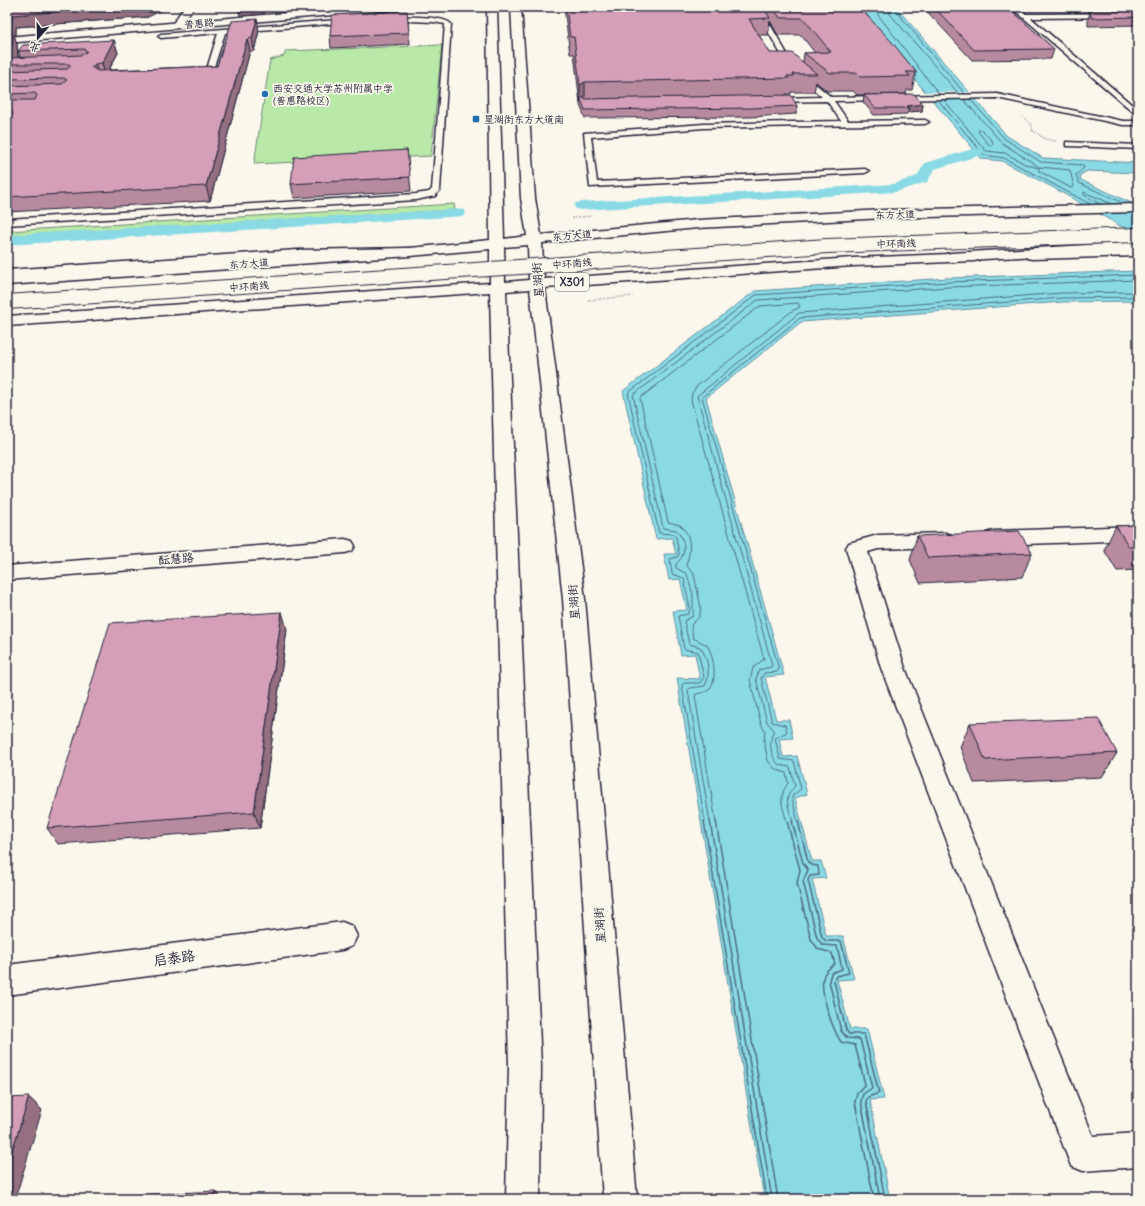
<svg xmlns="http://www.w3.org/2000/svg" width="1145" height="1206" font-family="Delius,'LXGW WenKai TC',sans-serif">
	<rect width="100%" height="100%" fill="#fbf7ec"/>
	<filter id="ink" filterUnits="userSpaceOnUse"><feTurbulence type="fractalNoise" baseFrequency=".025" numOctaves="2"/><feDisplacementMap in="SourceGraphic" scale="8" xChannelSelector="R" yChannelSelector="G"/><feConvolveMatrix kernelMatrix="1 2 1 2 8 2 1 2 1" color-interpolation-filters="sRGB"/></filter>
	<g filter="url(#ink)">
		<!-- green -->
		<path fill="#b9e9a8" stroke="#6e8672" d="M442,45L431,156L254,164L270,60L284,56L286,51Z
			M454,204L455,210L7,236V231Z"/>
		<!-- water -->
		<path fill="#8adae5" stroke="#6090a1" d="M861,7H896L1007,136L1043,158L1138,163V173L1087,171L1080,175L1081,180L1138,206V236L1052,187L1002,161L982,159L917,82Z
			M1138,271V301L1063,302L801,322L706,398L784,675L765,677L776,720H789L793,738L779,739L783,757L797,756L807,794L795,798L812,861H821L826,878L812,879L826,936H843L854,979L837,980L850,1029H867L884,1099L870,1100L890,1199H764L677,678L700,679L695,654L681,655L673,611L687,610L680,579L669,580L664,554H676L672,538L656,539L623,391L755,291L948,278Z"/>
		<!-- pier -->
		<path fill="#fbf7ec" d="M923,92H972L977,98H928Z"/>
		<g fill="none" stroke-linecap="round" stroke-linejoin="round">
			<!-- shore-far1 -->
			<path stroke="#4c6c7f" stroke-width="1" d="M872,7L939,94
				M888,7L890,14L959,94
				M893,7L965,94
				M970,99L1005,139L1041,162L1083,165L1084,168L1076,175L1079,183L1123,203
				M938,100L984,155L1004,158L1090,204
				M944,100L986,151L1005,153L1025,164L1038,168V166L1002,143L964,100
				M979,130H982L993,142L992,145H989L979,133Z
				M1040,167L1070,170L1074,187L1071,188L1039,171Z
				M1100,204L1084,195V192L1112,204
				M705,822L682,685L684,683H700L704,677L698,652L684,649L678,616L688,614L690,609L684,578L672,574L670,559L677,557L679,554L676,537L673,534L659,533L628,393L756,295L949,282L1138,275
				M710,822L688,690L690,688L705,686C711,675 708,657 700,647L689,644L684,621L693,616V595L687,574L676,568V564C687,555 686,540 676,530L663,528L633,395L758,300L949,287L1138,280
				M716,822L695,696L696,694C701,693 707,693 710,688C718,679 713,654 707,645L693,638L691,625L699,617L701,608L694,574L686,565C691,551 692,535 680,525L668,522L640,398L760,306L798,303L800,307L792,311L697,386L692,393L691,400L764,659L753,668L750,680L761,724L765,731L764,741L768,761L775,769L786,773L788,783C778,798 782,805 787,822
				M793,822C789,806 782,799 795,786L790,767L779,765C770,756 768,742 774,730L767,722L756,679L759,670L771,667L772,665L697,396L799,313L1062,293L1138,292
				M798,822L792,799L793,795L801,789L794,761L780,759L775,738L787,732L785,725L772,722L761,678L764,673L777,672L779,669L702,397L800,318L1063,298L1138,297"/>
			<!-- shore -->
			<path stroke="#4c6c7f" stroke-width="1.5" d="M704,821L767,1199
				M710,821L772,1199
				M716,821L778,1199
				M787,821L800,870L797,883L811,939L818,949L832,953L835,964C831,967 826,970 824,975C818,989 833,1030 841,1042L855,1045L865,1084L857,1093L855,1102L874,1199
				M792,821L803,863L808,870L803,881L817,938L823,945L837,946L842,969L831,973L829,981L841,1031L847,1038L860,1039L872,1088L863,1094L861,1101L880,1199
				M798,821L808,862L811,865L818,866L819,875L810,876L808,880L822,937L826,941H841L849,973L836,976L834,981L846,1030L849,1034H864L879,1093L868,1097L866,1101L885,1199"/>
			<!-- canal -->
			<path fill="#8adae5" fill-rule="evenodd" d="M976,148L981,149L983,152L981,155L935,169L927,182L896,192L581,210L576,209L574,206L576,203L581,202L894,184L917,176L925,163Z
				M459,209L464,210L466,213L464,216L7,245V235Z"/>
			<defs>
				<path id="service" d="M754,7H760L794,66L831,97L997,94L1123,121H1138V125H1123L997,98L834,101L848,121L925,120L929,122L925,124L704,128L591,137L597,182L865,169L869,171L865,173L590,187L584,133L704,124L841,121L827,101L773,102L772,100L776,98L822,97L789,68Z
					M1011,7H1018L1026,14L1138,13V17L1031,18L1138,110V116Z
					M389,17C402,17 443,15 451,24L440,190L435,196L416,200L7,225V219L416,194L429,192L432,189L445,24L433,22L387,20V18Z
					M350,19L352,20V22L225,33L213,70L197,77L194,75L195,74L207,69L218,33L161,38L158,36L161,34Z
					M1066,142L1138,145V149L1069,146H1066Z"/>
				<path id="minor" d="M1138,526V540L993,545L986,543L983,538L986,533L993,531Z
					M945,533L952,535L955,540L952,545L945,547L878,549L868,552L905,668L1093,1136L1138,1133V1167L1083,1171L1071,1166L881,668L846,548L849,543L878,535Z"/>
				<path id="tertiary" d="M184,7H194L180,27H174L172,25Z
					M345,539L352,541L355,546L352,551L345,553L7,580V566Z
					M342,922L352,926L357,936L352,946L342,950L7,995V965Z"/>
				<path id="secondary" d="M358,7H395L390,10L7,43V37Z"/>
				<path id="primary" d="M487,7H497L504,239L527,236L521,198L511,7H521L535,198L541,235L698,220L885,210L1138,204V212L885,218L698,228L542,243L544,279L853,258L974,253L979,254L981,257L979,260L974,261L853,266L545,288L585,599L637,1199H603L563,599L530,289L506,291L541,1066L540,1199H506L509,1066L490,292L7,326V316L490,283V249L410,256L7,285V275L410,248L490,240ZM528,245L529,280L505,282L504,247Z
					M1138,248V256L1032,259L1027,258L1025,255L1027,252L1032,251Z"/>
				<path id="trunk" d="M1138,242V250L951,261L946,260L944,257L946,254L951,253Z
					M410,248L415,249L417,252L415,255L297,258L7,278V270L297,250Z"/>
			</defs>
			<!-- service casing -->
			<use href="#service" stroke="#22223b" stroke-width="3"/>
			<!-- minor casing -->
			<use href="#minor" stroke="#22223b" stroke-width="3"/>
			<!-- tertiary casing -->
			<use href="#tertiary" stroke="#22223b" stroke-width="3"/>
			<!-- secondary casing -->
			<use href="#secondary" stroke="#22223b" stroke-width="3"/>
			<!-- primary casing -->
			<use href="#primary" stroke="#22223b" stroke-width="3"/>
			<!-- trunk casing -->
			<use href="#trunk" stroke="#22223b" stroke-width="3"/>
			<!-- path-far1 -->
			<path stroke="#22223b" stroke-width="1" stroke-dasharray="0.5 1.5" stroke-linecap="butt" d="M1021,116L1032,125V130L1034,132"/>
			<!-- path -->
			<path stroke="#22223b" stroke-width="1.5" stroke-dasharray="0.5 2" stroke-linecap="butt" d="M1033,131L1046,139L1056,141
				M572,218L592,216
				M588,300L633,296"/>
			<!-- service -->
			<use href="#service" fill="#fbf7ec" fill-rule="evenodd"/>
			<!-- minor -->
			<use href="#minor" fill="#fbf7ec" fill-rule="evenodd"/>
			<!-- tertiary -->
			<use href="#tertiary" fill="#fbf7ec" fill-rule="evenodd"/>
			<!-- secondary -->
			<use href="#secondary" fill="#fbf7ec" fill-rule="evenodd"/>
			<!-- primary -->
			<use href="#primary" fill="#fbf7ec" fill-rule="evenodd"/>
			<!-- trunk -->
			<use href="#trunk" fill="#fbf7ec" fill-rule="evenodd"/>
			<defs>
				<path id="trunk-bridge" d="M7,302L827,246L1138,235"/>
			</defs>
			<!-- trunk-bridge casing -->
			<use href="#trunk-bridge" stroke="#22223b" stroke-width="16" stroke-linecap="butt"/>
			<!-- trunk-bridge -->
			<use href="#trunk-bridge" stroke="#fbf7ec" stroke-width="14"/>
		</g>
		<!-- wall -->
		<path fill="#b78a9d" stroke="#22223b" fill-rule="evenodd" d="M7,7L148,17L16,27V35H14L17,44L18,57H20L18,51L114,40L118,53L109,70L217,66L232,21L259,31L254,51H250L210,201L7,212Z
			M564,7H860V8L916,72L912,90H907L906,94L857,95L853,91H827L816,82L814,92H791V94H786V95L797,106L796,114L751,117L585,118L580,105V103L574,54H570ZM770,21L778,35H801L815,53H804L803,62L770,53L759,35H768Z
			M923,7H1008L1054,49L1051,59L972,60Z
			M1088,7H1138V25L1088,26V19L1090,12H1088Z
			M408,22L410,44L331,48L330,36Z
			M864,95L923,104L922,111L908,112L907,114L874,115L863,102Z
			M407,150L411,191L294,198L291,184Z
			M1138,525V570L1117,571L1104,550L1116,526Z
			M917,536L1032,553L1022,577L920,583L910,560Z
			M287,629L260,828L58,844L47,828Z
			M970,723L1117,753L1102,777L974,783L960,747Z"/>
		<!-- shaded-wall -->
		<path fill="#957080" stroke="#22223b" d="M117,7H169L148,17L16,27V35H14L17,44L18,57L7,64V23L12,15Z
			M238,7H266L264,14L240,16Z
			M257,19L259,31L254,51L252,38Z
			M247,39L250,51L210,201L206,186Z
			M114,40L118,53L105,76L102,63Z
			M95,64L99,76L91,67Z
			M585,82V100L580,97V103V85Z
			M923,104L922,111L908,112L909,108L907,106Z
			M7,110H9L14,124H7Z
			M282,612L287,629L260,828L254,812Z
			M29,1097L42,1110L15,1199H7V1167Z
			M216,1191L222,1199H214Z"/>
		<!-- building -->
		<path fill="#d5a0b7" stroke="#22223b" d="M7,7H117L12,15V23H7Z
			M566,7H763L770,18L749,19L770,53H792L817,74H793L794,76H787L789,78L585,82L580,85L574,37H570Z
			M773,7H859L891,41L916,72H906L910,76L860,77L856,73H830L804,53L831,52L803,18H780Z
			M934,7H1008L1054,49L974,50Z
			M407,11L409,33L330,36L332,15Z
			M1091,11H1138V17L1091,18Z
			M257,19L252,38L247,39L206,186L7,197V149L10,144H7V117H11L13,113L9,110H7V100H35L37,95L35,93L7,94V86L62,84L67,80L64,78L7,79V71L67,69L71,66L69,64H7V58L82,55L87,51L84,49L18,51L23,45L114,40L102,63L95,64L91,67L98,71L217,66L232,21Z
			M12,31L13,44L7,50V32Z
			M914,94L923,104L907,106L909,108H875L864,95Z
			M791,95L797,106L752,108L585,110L580,97L585,99Z
			M407,150L410,177L291,184L294,157Z
			M1138,525V546L1129,547L1116,526Z
			M1019,531L1032,553L928,558L917,536Z
			M282,612L254,812L47,828L110,623Z
			M1098,718L1117,753L985,760L970,723Z
			M29,1097L7,1167V1098Z
			M216,1191L214,1199H135L136,1195Z"/>
	</g>
	<!-- markers -->
	<g fill="#1f6fb2" stroke="#fbf7ec" stroke-width="1.5">
		<circle cx="265" cy="94" r="4"/>
		<rect x="472" y="115" width="8" height="8" rx="2"/>
	</g>
	<g text-anchor="middle" stroke-width="3.5" stroke-linejoin="round" paint-order="stroke">
		<!-- far-street labels -->
		<g font-size="10" fill="#22223b" stroke="#fbf7ec">
			<text transform="translate(199 23) rotate(-5)" y="4">普惠路</text>
			<text transform="translate(895 214) rotate(-2)" y="4">东方大道</text>
			<text transform="translate(572 235) rotate(-5)" y="4">东方大道</text>
			<text transform="translate(896 243) rotate(-2)" y="4">中环南线</text>
			<text transform="translate(249 263) rotate(-4)" y="4">东方大道</text>
			<text transform="translate(572 263) rotate(-4)" y="4">中环南线</text>
			<text transform="translate(249 286) rotate(-4)" y="4">中环南线</text>
		</g>
		<!-- far-poi labels -->
		<g font-size="10" fill="#22223b" stroke="#fbf7ec" text-anchor="start">
			<text x="273" y="92">西安交通大学苏州附属中学<tspan x="273" dy="12">(普惠路校区)</tspan></text>
			<text x="484" y="123">星湖街东方大道南</text>
		</g>
		<!-- shield labels -->
		<rect fill="#fbf7ec" stroke="#636270" stroke-width="1" x="555" y="273" width="34" height="18" rx="3"/>
		<g font-size="11" font-weight="bold" fill="#22223b">
			<text x="572" y="286">X301</text>
		</g>
		<!-- street labels -->
		<g font-size="12" fill="#22223b" stroke="#fbf7ec">
			<text transform="translate(538 280) rotate(-95)" y="4">星湖街</text>
			<text transform="translate(176 559) rotate(-5)" y="4">酝慧路</text>
			<text transform="translate(574 602) rotate(-95)" y="4">星湖街</text>
			<text transform="translate(600 925) rotate(-94)" y="4">星湖街</text>
		</g>
		<!-- near-street labels -->
		<g font-size="14" fill="#22223b" stroke="#fbf7ec">
			<text transform="translate(174 958) rotate(-8)" y="5">启泰路</text>
		</g>
	</g>
	<!-- margin -->
	<rect width="1145" height="1206" fill="none" stroke="#fbf7ec" stroke-width="24"/>
	<rect x="12" y="12" width="1121" height="1182" fill="none" stroke="#22223b" stroke-width="1.5" filter="url(#ink)"/>
	<!-- north arrow -->
	<g transform="translate(38 38) rotate(200)" stroke="#fbf7ec" stroke-width="3" paint-order="stroke">
	<path d="M0-3L7 15L0 10L-7 15Z" fill="#22223b"/>
	<text y="-6" font-size="11" font-weight="bold" text-anchor="middle" fill="#22223b">北</text>
	</g>
</svg>
